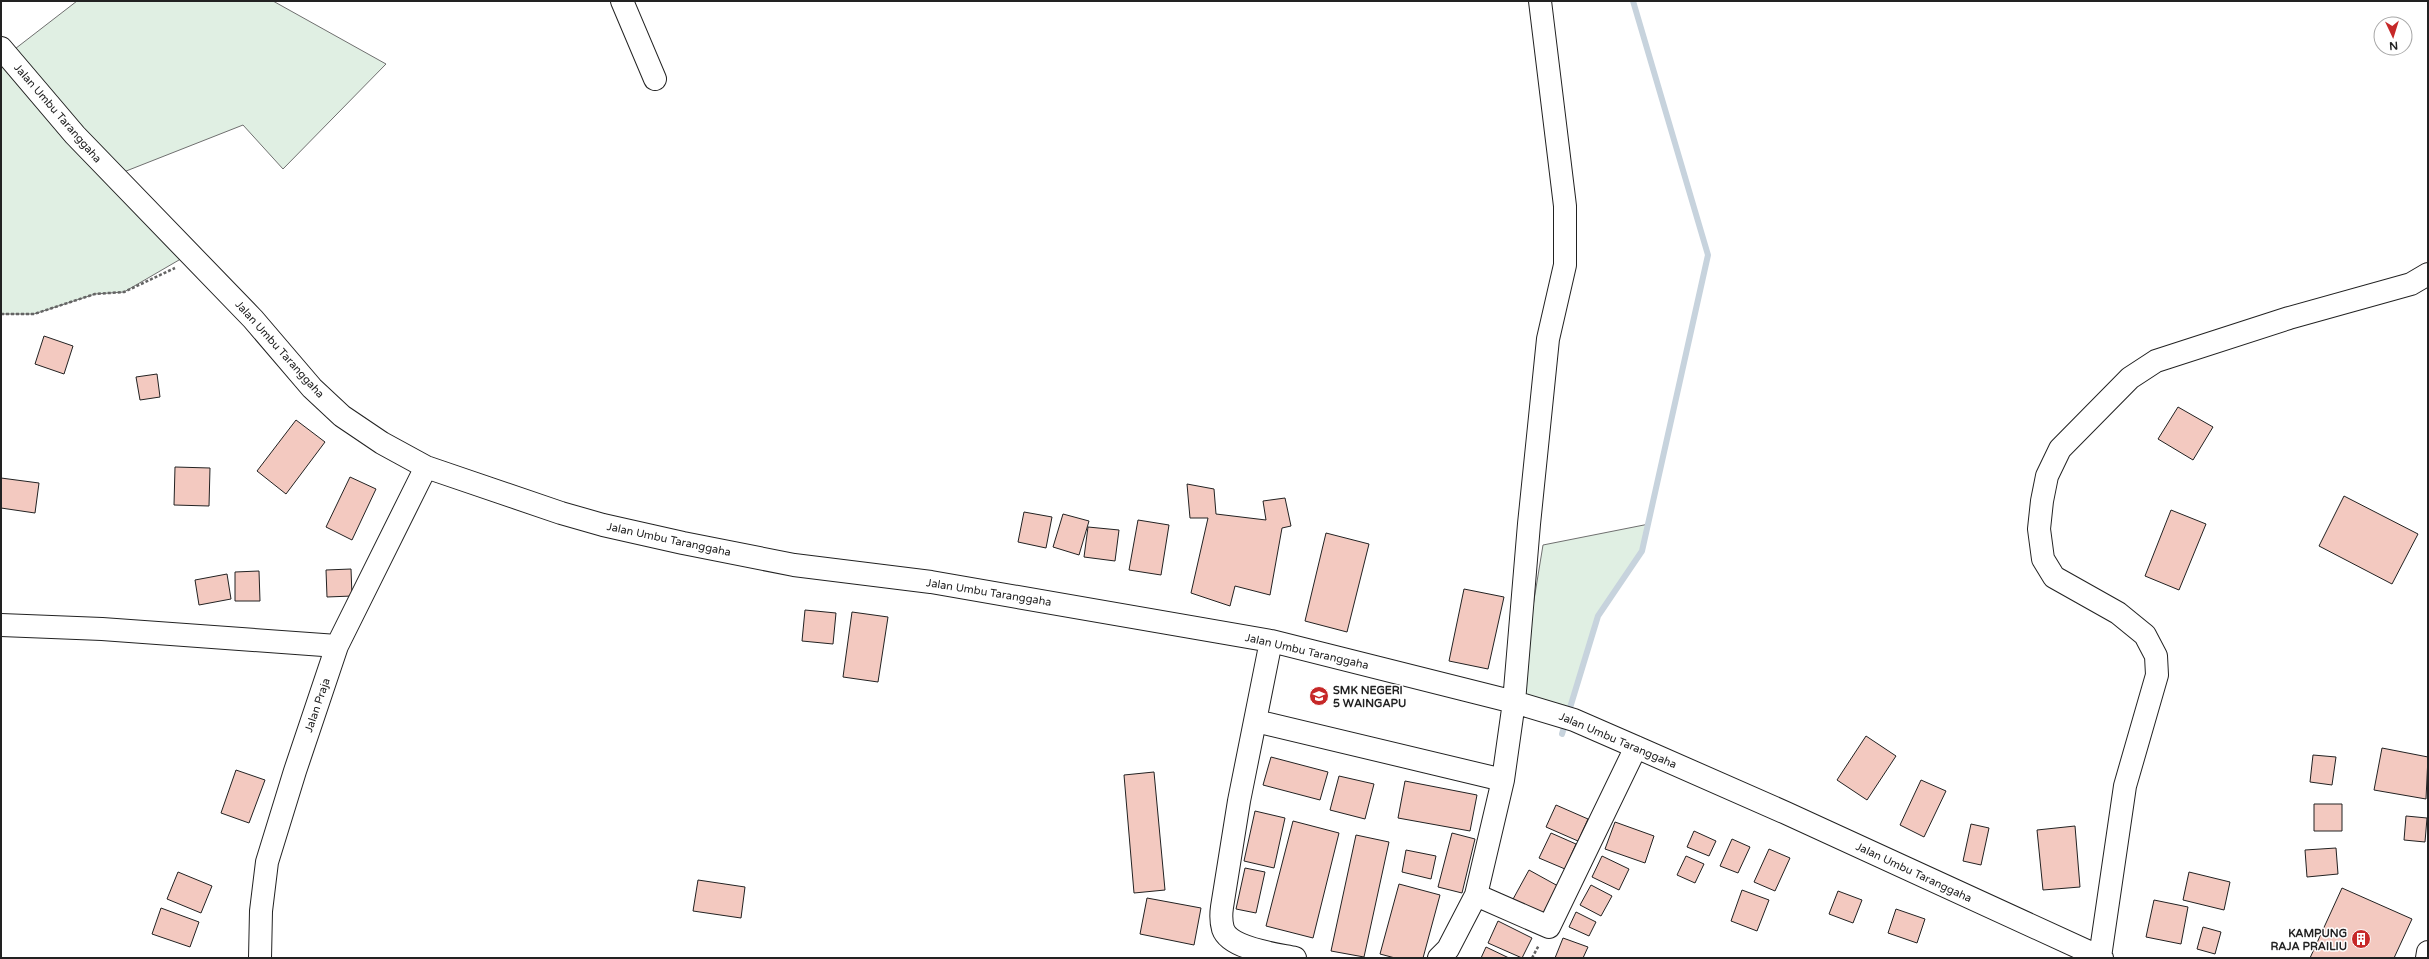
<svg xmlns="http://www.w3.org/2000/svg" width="2429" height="959" font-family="'Varela Round',sans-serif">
	<rect width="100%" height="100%" fill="#fff"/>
	<!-- green -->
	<path fill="#e0efe3" stroke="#6f6f6f" d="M77,1H273L386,64L283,169L243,125L116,175L191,253L124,292L95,294L34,314H1V41L11,52Z
		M1649,524L1642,551L1598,616L1567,717L1517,704L1543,545Z"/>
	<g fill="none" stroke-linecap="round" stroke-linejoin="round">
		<!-- stream -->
		<path stroke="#c7d3dd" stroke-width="6" d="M1562,734L1598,616L1642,551L1708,255L1633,1"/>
	</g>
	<!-- building -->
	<path fill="#f3c9c0" stroke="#222" d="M44,336L73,346L64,374L35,364Z
		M157,374L160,397L140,400L136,377Z
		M2178,407L2213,427L2193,460L2158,439Z
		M296,420L325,442L286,494L257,471Z
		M175,467L210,468L209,506L174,505Z
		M350,477L376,489L352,540L326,527Z
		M1,478L39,483L35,513L1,508Z
		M1187,484L1214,489L1216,514L1266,520L1263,501L1285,498L1291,526L1282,528L1270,595L1235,586L1230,606L1191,593L1208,518H1190Z
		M2344,496L2418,534L2392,584L2319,546Z
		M2171,510L2206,524L2179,590L2145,576Z
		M1024,512L1052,517L1046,548L1018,542Z
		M1063,514L1089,521L1079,555L1053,547Z
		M1138,520L1169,525L1161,575L1129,570Z
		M1088,527L1119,530L1115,561L1084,557Z
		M1326,533L1369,544L1347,632L1305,621Z
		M351,569L352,596L327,597L326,570Z
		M259,571L260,601H235V572Z
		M227,574L231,599L199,605L195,580Z
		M1464,589L1504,597L1488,669L1449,661Z
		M805,610L836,613L833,644L802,641Z
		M852,612L888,617L878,682L843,677Z
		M1866,736L1896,756L1867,800L1837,780Z
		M2382,748L2428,757L2426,799L2374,790Z
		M2313,755L2336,757L2332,785L2310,782Z
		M1271,757L1328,772L1320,800L1263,785Z
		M236,770L265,780L249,823L221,813Z
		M1154,772L1165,890L1134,893L1124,775Z
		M1339,776L1374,784L1365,819L1330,810Z
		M1921,780L1946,791L1924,837L1900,825Z
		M1405,781L1477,795L1470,831L1398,818Z
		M2314,804H2342V831H2314Z
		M1556,805L1588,819L1578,841L1546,827Z
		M1255,811L1285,818L1274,868L1244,861Z
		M2406,816L2427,818L2425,842L2404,840Z
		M1293,821L1339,833L1313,938L1266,926Z
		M1615,822L1654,836L1645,863L1605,849Z
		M1971,824L1989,828L1981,865L1963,861Z
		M2075,826L2080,887L2043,890L2037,830Z
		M1694,831L1716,841L1709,856L1687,847Z
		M1452,833L1475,839L1462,893L1438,887Z
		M1551,833L1576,844L1565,869L1539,858Z
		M1356,835L1389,842L1364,957L1331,951Z
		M1732,839L1750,847L1738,873L1720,866Z
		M2336,848L2338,874L2307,877L2305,850Z
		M1769,849L1790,858L1775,891L1754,882Z
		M1406,850L1436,856L1431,879L1402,872Z
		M1602,856L1629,869L1619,890L1592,877Z
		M1686,856L1704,864L1695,883L1677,875Z
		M1245,868L1265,872L1256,913L1236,909Z
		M1529,870L1558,886L1541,917L1512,901Z
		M178,872L212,886L201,913L167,899Z
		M2189,872L2230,882L2224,910L2183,900Z
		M698,880L745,887L741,918L693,911Z
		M1399,884L1440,895L1423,958H1395L1380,954Z
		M1591,885L1612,896L1601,916L1580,905Z
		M2342,888L2412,919L2394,958H2310Z
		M1742,890L1769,900L1757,931L1731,921Z
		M1838,891L1862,900L1853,923L1829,914Z
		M1147,898L1201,908L1194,945L1140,934Z
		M2154,900L2188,907L2181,944L2146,937Z
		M161,908L199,922L190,947L152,934Z
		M1896,909L1925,919L1917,943L1888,933Z
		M1576,912L1596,922L1589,936L1569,927Z
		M1498,921L1532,938L1522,958L1488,943Z
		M2203,927L2221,932L2215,954L2197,949Z
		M1563,938L1588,947L1583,958H1555Z
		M1486,947L1509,958H1481Z"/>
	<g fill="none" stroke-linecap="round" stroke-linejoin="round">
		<defs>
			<path id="minor" d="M622,1L655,79
				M1,48L75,135L253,319L312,388L342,416L382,443L426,467L561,513L603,525L683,543L794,565L931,582L1271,641L1514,702L1574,720L1636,747L1786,813L2102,958
				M1,625L102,629L337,646
				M1271,641L1239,801L1222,907C1221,914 1221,922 1223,929C1230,949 1276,954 1295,958
				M1256,721L1503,780
				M1476,895L1549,927L1636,747
				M2100,957L2125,786L2157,675L2156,656L2145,635L2118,613L2054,577L2043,559L2039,529L2042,501L2047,476L2060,449L2130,378L2156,361L2289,318L2411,284L2428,274
				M260,958L261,911L267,862L295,771L337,646L426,467
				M1439,958L1448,949L1476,895L1503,780L1514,702L1529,524L1548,339L1565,265V206L1540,1
				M2427,958L2428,952"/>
		</defs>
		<!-- minor casing -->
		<use href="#minor" stroke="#222" stroke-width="24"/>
		<!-- path -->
		<path stroke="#646464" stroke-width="2.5" stroke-dasharray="3 2" stroke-linecap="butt" d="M1,314H34L95,294L124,292L175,268
			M1532,958L1539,945"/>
		<!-- minor -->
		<use href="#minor" stroke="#fff" stroke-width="22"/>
	</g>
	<!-- icons -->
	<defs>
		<symbol id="school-disc" viewBox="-11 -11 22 22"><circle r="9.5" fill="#c62828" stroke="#fff"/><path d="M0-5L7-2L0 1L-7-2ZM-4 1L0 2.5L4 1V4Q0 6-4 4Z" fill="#fff"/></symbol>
		<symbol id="building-disc" viewBox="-11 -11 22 22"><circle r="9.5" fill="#c62828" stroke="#fff"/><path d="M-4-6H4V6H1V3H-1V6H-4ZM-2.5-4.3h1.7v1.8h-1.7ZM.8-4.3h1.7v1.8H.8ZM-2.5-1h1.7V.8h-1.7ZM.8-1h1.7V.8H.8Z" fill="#fff"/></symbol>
	</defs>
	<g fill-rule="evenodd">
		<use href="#school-disc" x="1308" y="685" width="22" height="22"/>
		<use href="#building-disc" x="2350" y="928" width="22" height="22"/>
	</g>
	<g text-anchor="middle" stroke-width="3" stroke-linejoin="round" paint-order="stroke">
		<!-- street labels -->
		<g font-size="11" fill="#222" stroke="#fff">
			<text transform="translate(58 113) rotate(49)" y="4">Jalan Umbu Taranggaha</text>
			<text transform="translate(280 349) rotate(48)" y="4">Jalan Umbu Taranggaha</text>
			<text transform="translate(669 539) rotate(12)" y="4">Jalan Umbu Taranggaha</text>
			<text transform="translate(989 592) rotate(9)" y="4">Jalan Umbu Taranggaha</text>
			<text transform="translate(1307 651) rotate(13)" y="4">Jalan Umbu Taranggaha</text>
			<text transform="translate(317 705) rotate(-71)" y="4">Jalan Praja</text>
			<text transform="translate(1618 740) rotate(23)" y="4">Jalan Umbu Taranggaha</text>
			<text transform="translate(1914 872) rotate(25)" y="4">Jalan Umbu Taranggaha</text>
		</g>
		<!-- poi labels -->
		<g font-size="11" font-weight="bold" fill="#222" stroke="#fff" text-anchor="start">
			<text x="1333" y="694">SMK NEGERI<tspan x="1333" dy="13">5 WAINGAPU</tspan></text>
			<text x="2347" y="937" text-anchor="end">KAMPUNG<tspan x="2347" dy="13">RAJA PRAILIU</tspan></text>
		</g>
	</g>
	<!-- border -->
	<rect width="2429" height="959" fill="none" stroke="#222222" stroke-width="4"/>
	<!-- north arrow -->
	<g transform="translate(2393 36) rotate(176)"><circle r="19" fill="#ffffff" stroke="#a7a7a7"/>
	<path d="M0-3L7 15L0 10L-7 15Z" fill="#c62828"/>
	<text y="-6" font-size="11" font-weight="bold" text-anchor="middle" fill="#222222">N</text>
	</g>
</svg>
